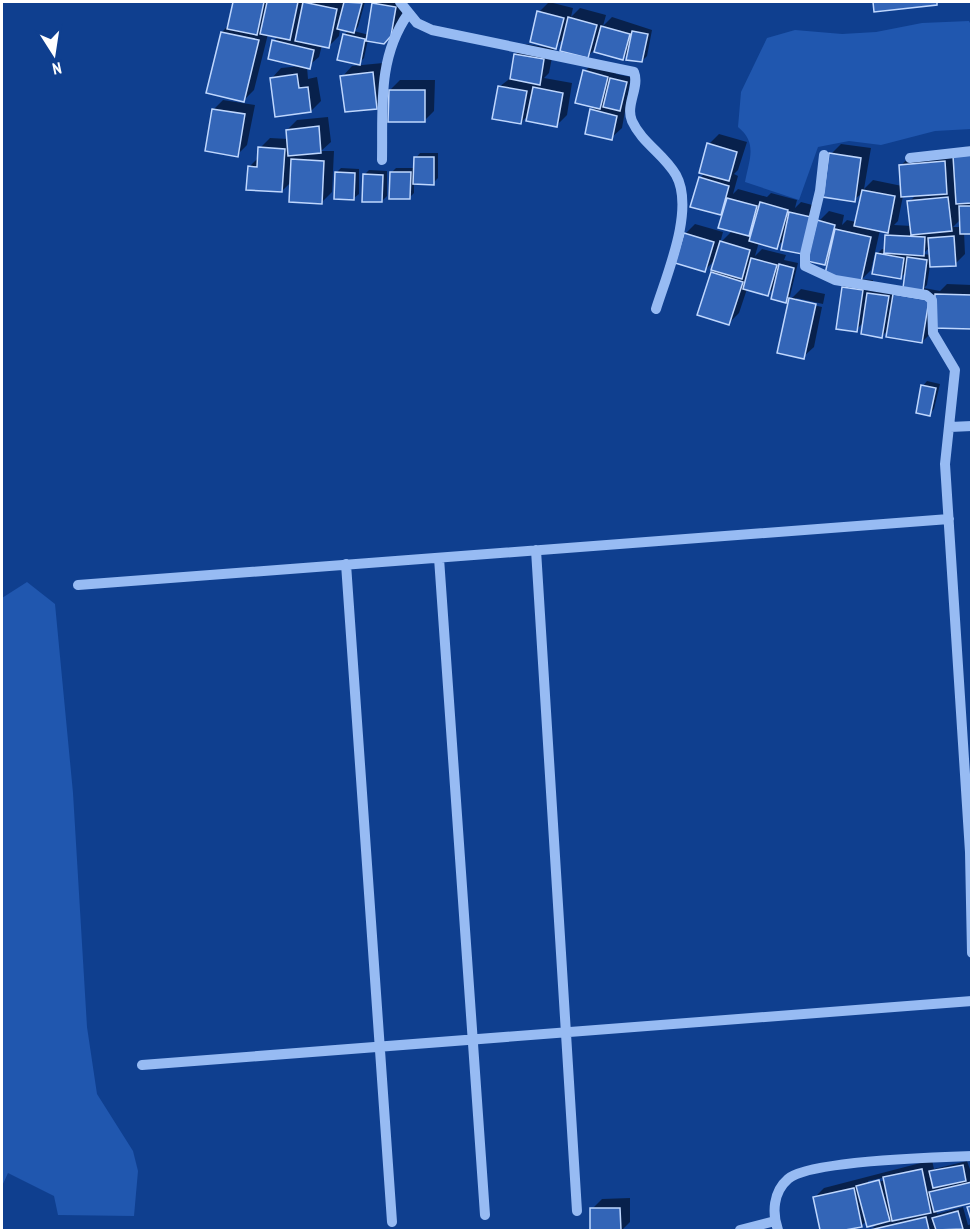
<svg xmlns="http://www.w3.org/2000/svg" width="973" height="1232" font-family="'PT Sans Narrow',sans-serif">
	<rect width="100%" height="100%" fill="#0f3f8f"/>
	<!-- green -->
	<path fill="#2057af" d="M969,21L972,27L971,129L935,131L881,145L849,141L818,147L799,200L745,182C749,160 758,143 738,127L741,92L767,38L795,30L842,34L876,32L922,23Z
		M27,582L55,604L73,793L87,1027L97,1094L133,1151L138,1171L134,1216L58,1215L54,1196L8,1173L2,1186V598Z"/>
	<!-- shadow -->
	<path fill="#0007" fill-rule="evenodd" d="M234,2H365L358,27L354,31L369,35L376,2H404L401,24L394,32L368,40L364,58L359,63L344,35L349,31L340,29L339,36L329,46L322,45L319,57L307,67L308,79L317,77L321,101L311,111L271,79L281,68L301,66L274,41L279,36L268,34L254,90L244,100L222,32L230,24Z
		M549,2L573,8L571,17L580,8L606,15L603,26L612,17L652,30L647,56L642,61L630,51L623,58L594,50L588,56L565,38L554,47L549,73L544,78L572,83L567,115L557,125L529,114L521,123L499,87L512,77L516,54L526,44L551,48L539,12Z
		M875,2H938L876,10Z
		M595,61L617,67L616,74L631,77L622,128L611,138L592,110L596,106L585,71Z
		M383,63L387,97L377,107L342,77L352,66Z
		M400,80H435L434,111L424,121L390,90Z
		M223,100L255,105L247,145L237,155L213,110Z
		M328,117L331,142L321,151H334L332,192L322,202L292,181L282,191L249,167L259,157L260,148L270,138L288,139L287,130L297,120Z
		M719,134L747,142L738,170L734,174L738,176L733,194L738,189L767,197L771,193L797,200L795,208L801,202L820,207L816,224L829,211L844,215L842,225L847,220L856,222L863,192L854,200L831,154L841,144L871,148L864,189L873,180L902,186L900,166L911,156L972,146V232H964L965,254L955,264L930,266L927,285L924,288L940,291L947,284L972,285V328L933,326L932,332L922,342L889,329L882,336L864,322L856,330L843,287L852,278L830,258L824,264L785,239L777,247L759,242L755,256L762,249L786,255L784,260L798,263L790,296L786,301L775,287L768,294L747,289L739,313L729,323L712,273L716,259L705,270L685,234L695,224L723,232L720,243L733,230L725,208L720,214L700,178L705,173L709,144ZM916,195L909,202L912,226L894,225L898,221L903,196ZM961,219V227H953ZM754,228L752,238L747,236ZM880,230L890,232L887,235L886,250L882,249L875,256L900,278L907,271L905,285L897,293L871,291L873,280L862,279L871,270ZM930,247L931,255L923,254Z
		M420,153H438V178L433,183H414V193L409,198L392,172L396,168H415L416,158Z
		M341,168L359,169V194L354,198L336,173Z
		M369,170L387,171V196L382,201L364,175Z
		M801,289L825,294L823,304L796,298V301L822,307L814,347L803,357L791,299Z
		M927,381L940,384L934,409L929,414L923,386Z
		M932,1160L934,1169L967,1161L972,1175V1201L936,1209L937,1214L963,1207L968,1225L972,1224V1230H871L879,1222L867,1220L862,1225L821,1230L814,1198L824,1188ZM886,1177L887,1180L868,1184V1181Z
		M630,1198V1222L622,1230H592V1209L602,1199Z"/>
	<!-- building -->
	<path fill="#3365b7" stroke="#bfd7fe" stroke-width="1.5" d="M233,2H264L257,35L227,29Z
		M267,2H298L290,40L260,34Z
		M303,2L337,9L329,48L295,41Z
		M344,2L362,3L354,33L337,29Z
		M873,2H937V5L874,12Z
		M372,3L396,7L391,36L384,44L366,41Z
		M537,11L564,18L556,49L530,42Z
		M568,17L597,25L588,58L560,51Z
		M601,26L630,34L623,60L594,52Z
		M632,31L648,34L642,62L626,60Z
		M221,32L259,40L244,102L206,93Z
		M343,34L365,39L360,65L337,60Z
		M272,40L314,50L310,69L268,59Z
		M514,54L544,59L540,85L510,79Z
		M583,70L608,77L600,109L575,103Z
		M373,72L377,109L345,112L340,76Z
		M297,74L299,88L308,87L311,112L275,117L270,78Z
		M610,78L627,82L620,111L603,107Z
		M498,86L527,91L521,124L492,119Z
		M533,87L563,93L557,127L526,121Z
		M389,90H425V122H388Z
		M212,109L245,114L238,157L205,151Z
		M590,109L617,116L612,140L585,134Z
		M319,126L321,153L288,156L286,130Z
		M707,143L737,152L729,181L699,173Z
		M258,147L285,149L282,192L246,190L248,166L257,167Z
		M829,153L861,158L855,202L823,197Z
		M972,155V203L956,204L953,156Z
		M414,157H434V185L413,184Z
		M291,159L324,161L322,204L289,202Z
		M945,161L947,194L901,197L899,165Z
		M335,172L355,173L354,200L334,199Z
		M390,172H411L410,199H389Z
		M363,174L383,175L382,202H362Z
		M699,177L729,186L721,215L690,207Z
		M862,190L895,196L888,233L854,226Z
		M948,197L952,231L911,235L907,201Z
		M727,198L757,206L749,236L718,228Z
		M760,202L788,210L777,249L749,241Z
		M959,206H972V234H960Z
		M789,212L811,217L802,254L781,250Z
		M817,220L835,225L825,265L807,261Z
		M835,229L871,237L861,282L825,274Z
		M684,233L714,242L705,272L675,263Z
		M885,235L925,237L924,256L884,253Z
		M954,236L956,266L930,267L928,238Z
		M720,241L750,250L742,279L711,270Z
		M876,253L904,258L901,279L872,274Z
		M907,257L927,260L923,291L903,288Z
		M751,258L777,265L768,296L743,289Z
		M779,264L794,268L786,303L771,299Z
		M711,272L743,282L729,325L697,315Z
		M842,287L863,290L857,332L836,329Z
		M867,293L889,296L882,338L861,334Z
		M893,294L929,300L922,343L886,337Z
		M935,294L972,295V329L933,328Z
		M789,298L816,304L804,359L777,353Z
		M921,385L936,388L930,416L916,413Z
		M963,1165L966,1181L933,1188L929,1171Z
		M922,1169L931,1213L892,1221L883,1177Z
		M879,1180L890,1221L867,1227L856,1186Z
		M972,1182V1203L934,1212L929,1192Z
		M854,1188L862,1227L845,1230H820L813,1197Z
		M972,1206V1223L967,1207Z
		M590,1208H620L621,1230H590Z
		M958,1211L963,1229L936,1230L932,1218Z
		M926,1217L929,1230H870Z"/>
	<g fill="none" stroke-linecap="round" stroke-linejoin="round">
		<!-- minor -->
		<path stroke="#97bbf3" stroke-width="10" d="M400,2L417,23L432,30L634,72C640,87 625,105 632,121C642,143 664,154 676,175C695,209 667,274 656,309
			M824,155L820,191L805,254V266L835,280L926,295L932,300L933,333L955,370L945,464L970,852L972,953
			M910,158L972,151
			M382,160C383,109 377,58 408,14
			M950,427L972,426
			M536,550L577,1211
			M439,558L485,1215
			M346,564L392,1222
			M78,585L949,519
			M142,1065L972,1001
			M740,1230L775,1221
			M778,1230C772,1213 773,1192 788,1179C808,1161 939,1157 972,1156"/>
	</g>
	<!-- border -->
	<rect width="973" height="1232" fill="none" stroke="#ffffff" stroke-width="6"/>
	<!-- north arrow -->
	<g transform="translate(54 54) rotate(168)" stroke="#0f3f8f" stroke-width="4.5" paint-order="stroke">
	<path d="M0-4.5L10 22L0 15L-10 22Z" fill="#ffffff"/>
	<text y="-9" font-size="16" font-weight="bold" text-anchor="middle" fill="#ffffff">N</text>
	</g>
</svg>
